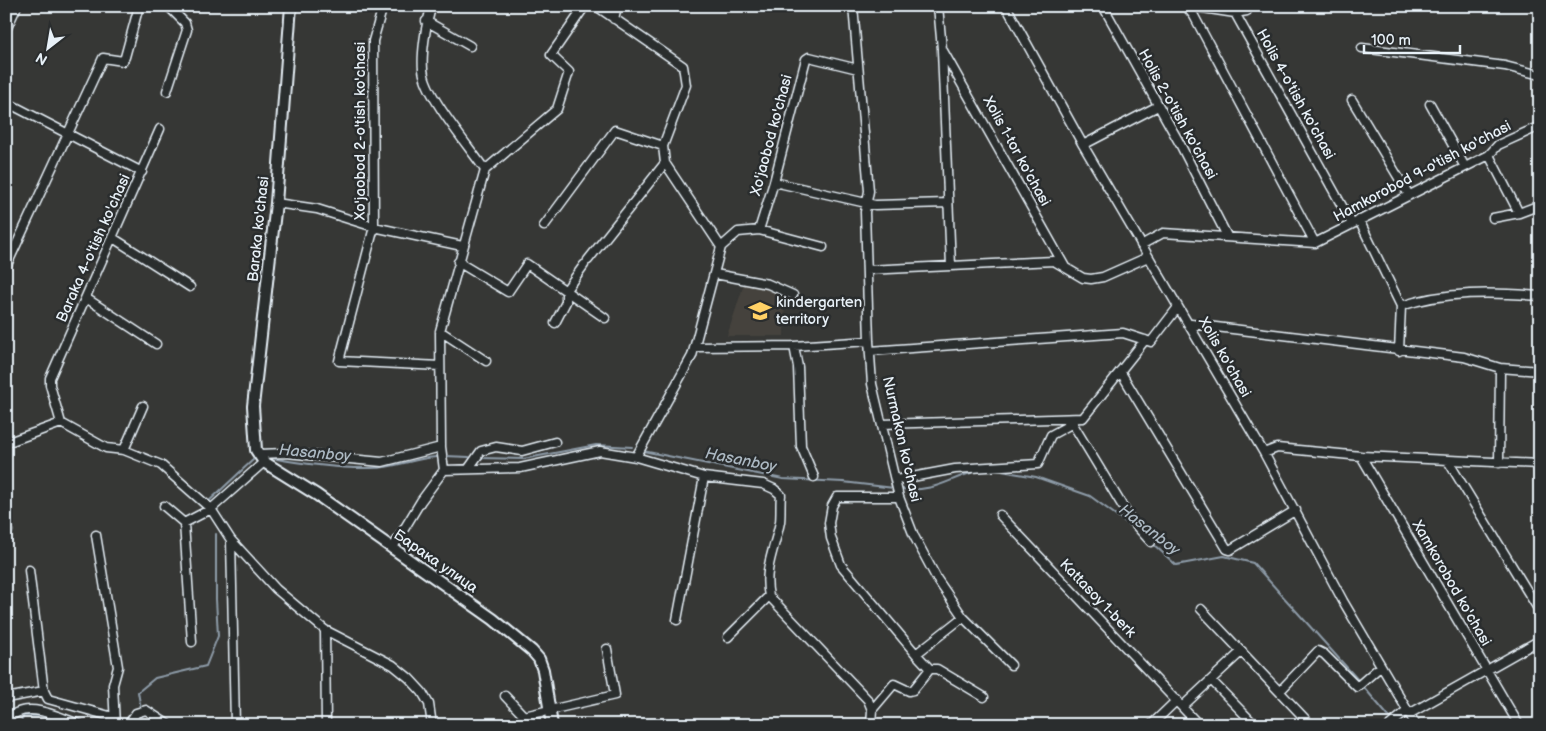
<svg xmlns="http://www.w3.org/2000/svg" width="1546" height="731" font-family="'Balsamiq Sans',sans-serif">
	<rect width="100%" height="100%" fill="#363735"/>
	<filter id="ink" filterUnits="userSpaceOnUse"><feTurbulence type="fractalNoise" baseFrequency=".02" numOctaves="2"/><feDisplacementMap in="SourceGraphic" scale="10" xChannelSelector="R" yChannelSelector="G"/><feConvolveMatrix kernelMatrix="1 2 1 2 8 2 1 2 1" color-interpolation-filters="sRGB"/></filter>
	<g filter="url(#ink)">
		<!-- built -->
		<path fill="#45433d" d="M774,280L785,286L784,336H727L745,281L770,286Z"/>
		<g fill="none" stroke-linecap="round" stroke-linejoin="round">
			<!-- stream -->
			<path stroke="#8e9ca9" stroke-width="2" d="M643,451L783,479L843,482L894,488
				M445,456L469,457
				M265,457C298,463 339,469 372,468C394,468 415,458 437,457
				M480,458L523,459L596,445L632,447
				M996,470L1036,477L1090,496L1135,529
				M900,489C937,492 945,480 977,471
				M208,502L255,458
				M1152,543L1176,565L1224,556L1253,563L1359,681
				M1362,685L1389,717
				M141,709L138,692L155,678L206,666L218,636L216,599V534
				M19,725L24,716H46
				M137,725L142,716"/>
			<defs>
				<path id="minor" d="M383,6L373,41L374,227L339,361L440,366
					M432,6C426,21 420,60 424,75C429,99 470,148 485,170
					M596,6L683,66L686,85L663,146L665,163L721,247
					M853,6L869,191L865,212L869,341L872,384L899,497L914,536L937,579L963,617L1011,665
					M938,6L942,49L1065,267
					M1006,6L1083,145L1264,453L1343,601L1416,725
					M1103,6L1180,144L1227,236
					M1186,6L1194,16L1315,243
					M1196,7L1235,13L1352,224
					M1235,13L1247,11L1249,6
					M614,19L617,6
					M426,21L470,46
					M6,30L17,6
					M1362,48L1505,66L1540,75
					M942,50L951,266
					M167,91L187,30L185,23L168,6
					M1352,100L1409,195
					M6,102L142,172
					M1430,104L1465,167
					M160,129L50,378V385L61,423L106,448L124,450L161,465L211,509L231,540L276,589L325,630L393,665L409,678L422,692L429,704L432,725
					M1083,145L1158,106
					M1489,155L1519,213
					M774,182L875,205L948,203
					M276,203L317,209L374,227L462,246
					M1493,218L1519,213L1540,205
					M1359,220L1401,306
					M544,226L615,130L663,146
					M759,230L823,247
					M113,238L190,287
					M1141,245L1163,233L1315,243L1489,155L1498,145L1540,126
					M588,260L665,163
					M458,262L508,292L527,264L605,318
					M6,267L103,58L123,61L125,57L139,6
					M867,270L1054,261L1083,278L1091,279L1103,277L1148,257
					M715,274L768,284L793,295
					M86,298L156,344
					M555,323L566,302V290L584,265
					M1191,324L1464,357L1500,368L1540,371
					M440,331L486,361
					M794,346L798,367L801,446L814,477
					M696,347L794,346L869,341
					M870,351L1123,333L1151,342L1178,307
					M1399,351L1401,306C1446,291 1493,292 1540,296
					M1120,371L1227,549L1230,550L1296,510
					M1071,421L1131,520L1151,542
					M882,424L1083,418L1145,340
					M6,443L61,423
					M124,450L143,406
					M1264,453L1277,448L1361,456L1540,464
					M258,454L286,453L382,462L441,447
					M1361,456L1519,725
					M636,457L692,356L721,247L738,232L759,230L774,182L806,59L809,57L858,69
					M1448,461L1540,612
					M1499,463L1500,368
					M469,468L481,451L496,447L522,451L555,442
					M444,470L441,447L440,331L485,170L557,109L569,72L551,55L585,6
					M896,480L955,469L1038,464L1051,435L1073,423
					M899,497H837L832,506L829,523L831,538L841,565L916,654
					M164,506L184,523L192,642
					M1000,515L1199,725
					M184,523L211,509L264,462
					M6,524L8,531
					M96,535L118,667L113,685L115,725
					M231,540L235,725
					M392,549L421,501L444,470L520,468L600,451L636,457L704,477L763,484L774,489L781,495C780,504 781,514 780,522C775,548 763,569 769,596L868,700L872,710L871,725
					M29,570L44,691
					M1201,609L1311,725
					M677,620L704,477
					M325,630L326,725
					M728,637L769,596
					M930,669H937L984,697
					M1211,680L1255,725
					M1280,691L1318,651L1324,654L1357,687L1381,666
					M505,696L524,716L615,695L607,649
					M6,698L44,691L48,699L113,717
					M1183,706L1242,651
					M872,710L894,684L909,691L913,690L930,669L916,654L963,617
					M1409,714L1540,640
					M6,721C25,698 58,717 81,725
					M128,725L136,713L146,710L169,725
					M1151,725L1177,700
					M1390,725L1407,711"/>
				<path id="major" d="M291,6L276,203L253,406L256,450L264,462L317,495L493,619L532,651L539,659L543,670L552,725"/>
			</defs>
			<!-- minor casing -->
			<use href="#minor" stroke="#e8f1f8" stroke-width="11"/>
			<!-- major casing -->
			<use href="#major" stroke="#e8f1f8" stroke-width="14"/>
			<!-- minor -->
			<use href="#minor" stroke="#2a2d2e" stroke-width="8"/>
			<!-- major -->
			<use href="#major" stroke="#2a2d2e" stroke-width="10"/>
		</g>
	</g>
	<!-- icons -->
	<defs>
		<symbol id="school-bare" viewBox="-9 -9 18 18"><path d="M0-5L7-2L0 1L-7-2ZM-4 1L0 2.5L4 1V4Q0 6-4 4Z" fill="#ffd166" stroke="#2a2d2e" stroke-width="2.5" paint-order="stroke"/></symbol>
	</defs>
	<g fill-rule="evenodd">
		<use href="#school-bare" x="744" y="295" width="32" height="32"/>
	</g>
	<g text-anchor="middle" stroke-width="5" stroke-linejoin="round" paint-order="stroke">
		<!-- street labels -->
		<g font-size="15" fill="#e8f1f8" stroke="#2a2d2e">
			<text transform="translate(1296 94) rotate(61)" y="5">Holis 4-o'tish ko'chasi</text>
			<text transform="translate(1178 114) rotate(61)" y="5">Holis 2-o'tish ko'chasi</text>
			<text transform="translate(360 131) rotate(-90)" y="5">Xo'jaobod 2-o'tish ko'chasi</text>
			<text transform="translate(771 135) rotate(-75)" y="5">Xo'jaobod ko'chasi</text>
			<text transform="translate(1017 151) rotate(61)" y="5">Xolis 1-tor ko'chasi</text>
			<text transform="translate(1422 171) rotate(-28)" y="5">Hamkorobod 9-o'tish ko'chasi</text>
			<text transform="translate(258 229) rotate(-84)" y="5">Baraka ko'chasi</text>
			<text transform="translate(93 248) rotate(-66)" y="5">Baraka 4-o'tish ko'chasi</text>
			<text transform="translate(1225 357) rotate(60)" y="5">Xolis ko'chasi</text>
			<text transform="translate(902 439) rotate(77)" y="5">Nurmakon ko'chasi</text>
			<text transform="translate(436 561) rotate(35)" y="5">Барака улица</text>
			<text transform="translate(1452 583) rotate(60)" y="5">Xamkorobod ko'chasi</text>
			<text transform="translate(1098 598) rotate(46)" y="5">Kattasoy 1-berk</text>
		</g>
		<!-- poi labels -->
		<g font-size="15" fill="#e8f1f8" stroke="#2a2d2e" text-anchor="start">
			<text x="776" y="307">kindergarten<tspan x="776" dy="17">territory</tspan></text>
		</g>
		<!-- water labels -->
		<g font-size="16" font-style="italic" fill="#acb9c3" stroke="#2a2d2e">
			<text transform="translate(315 452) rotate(5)" y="6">Hasanboy</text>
			<text transform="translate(741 459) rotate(11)" y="6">Hasanboy</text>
			<text transform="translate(1150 529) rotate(38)" y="6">Hasanboy</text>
		</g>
	</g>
	<!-- margin -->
	<rect width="1546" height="731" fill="none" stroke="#2a2d2e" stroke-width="25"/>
	<rect x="12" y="12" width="1521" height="706" fill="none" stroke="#e8f1f8" stroke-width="2" filter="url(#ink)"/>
	<!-- north arrow -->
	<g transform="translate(48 48) rotate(211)" stroke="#2a2d2e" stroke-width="4" paint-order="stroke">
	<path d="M0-4L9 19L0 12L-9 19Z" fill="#e8f1f8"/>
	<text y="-8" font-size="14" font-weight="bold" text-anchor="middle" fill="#e8f1f8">N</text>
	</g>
	<!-- scale -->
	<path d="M1364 45v8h96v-8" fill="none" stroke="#e8f1f8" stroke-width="2.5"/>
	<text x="1371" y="45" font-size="15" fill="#e8f1f8" stroke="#2a2d2e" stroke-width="4" paint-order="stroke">100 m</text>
</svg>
